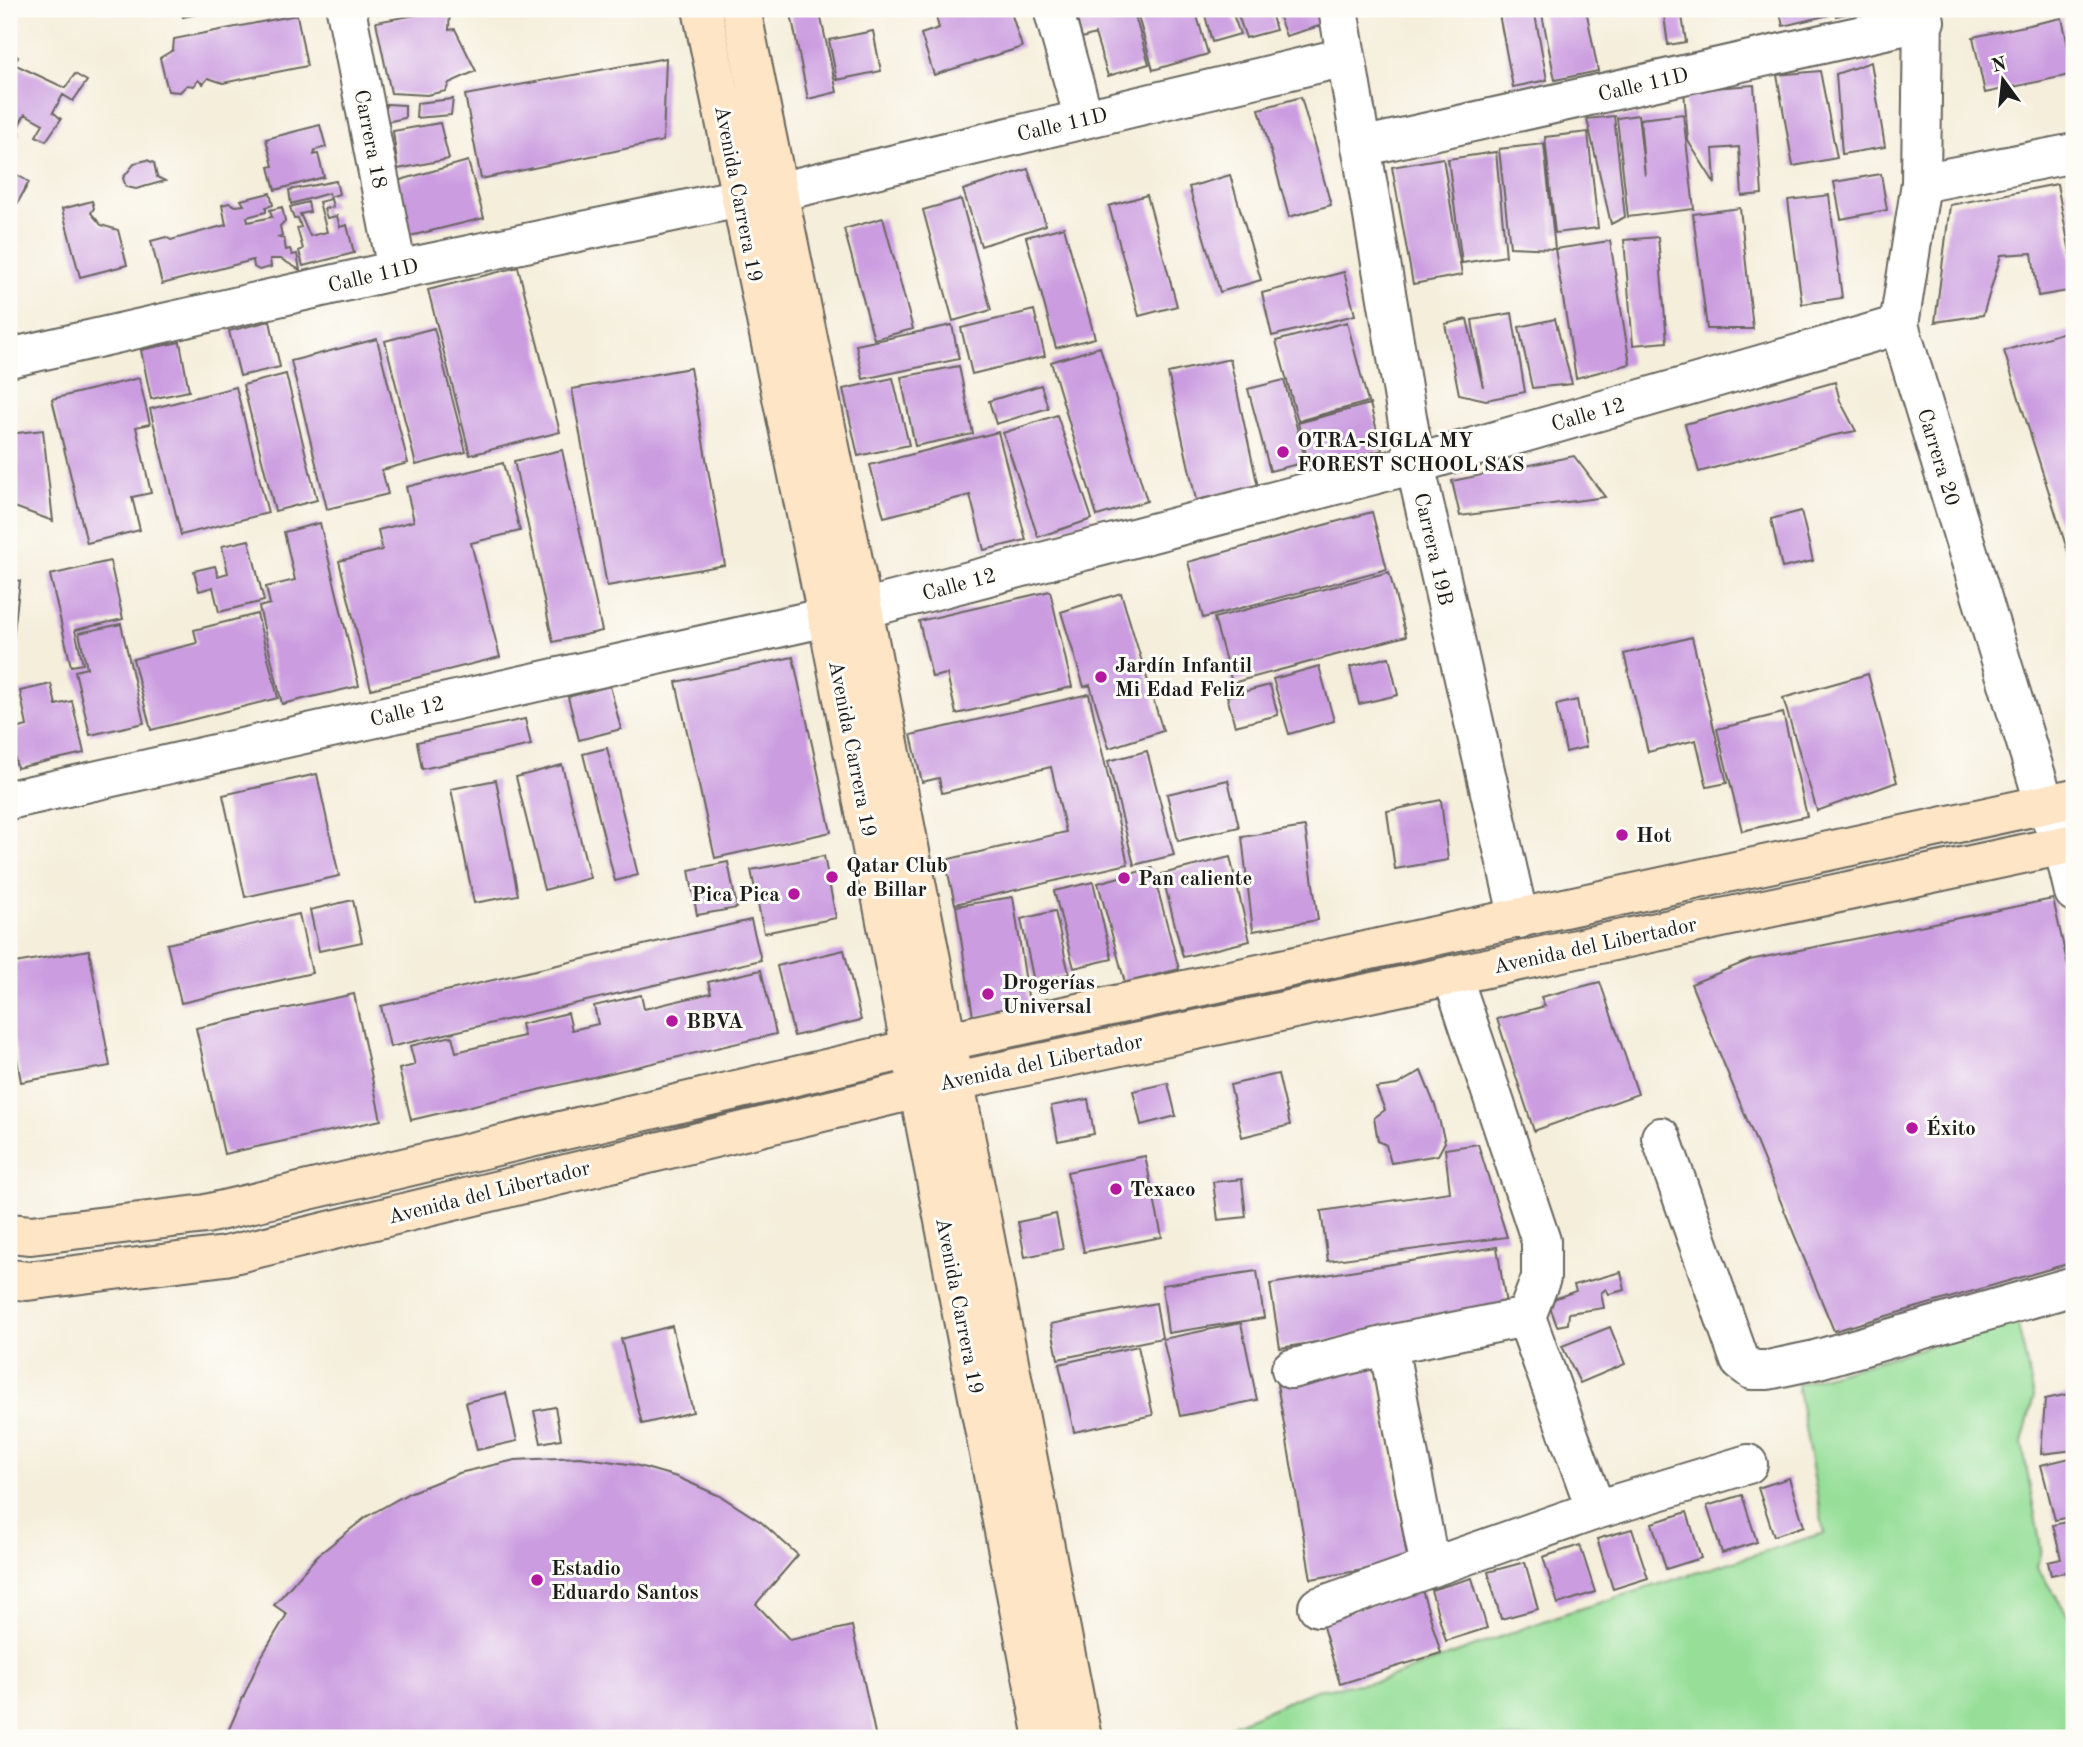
<svg xmlns="http://www.w3.org/2000/svg" width="2083" height="1747" font-family="'Old Standard TT',serif">
	<rect width="100%" height="100%" fill="#fdfcf7"/>
	<filter id="ink" filterUnits="userSpaceOnUse"><feTurbulence type="fractalNoise" baseFrequency=".0143" numOctaves="2"/><feDisplacementMap in="SourceGraphic" scale="14" xChannelSelector="R" yChannelSelector="G"/><feConvolveMatrix kernelMatrix="1 2 1 2 8 2 1 2 1" color-interpolation-filters="sRGB"/></filter>
	<filter id="wash" filterUnits="userSpaceOnUse"><feTurbulence type="fractalNoise" baseFrequency=".00686" numOctaves="4" result="noise"/><feDisplacementMap in="SourceGraphic" scale="28" xChannelSelector="R" yChannelSelector="G"/><feGaussianBlur stdDeviation="1.57" result="paint"/><feColorMatrix in="noise" values="0 0 0 0 0 0 0 0 0 0 0 0 0 0 0 0 0 1.4 0 .05"/><feComposite in="paint" operator="in"/></filter>
	<g filter="url(#wash)">
		<rect width="100%" height="100%" fill="#f5eedb"/>
		<!-- green -->
		<path fill="#97df99" stroke="#5a7e5a" stroke-width="2" d="M2017,1321L2034,1396L2022,1443L2041,1548L2037,1568L2072,1621L2074,1628V1738H1203L1315,1690L1380,1681L1563,1614L1824,1533L1797,1384Z"/>
		<g id="blocks">
			<!-- building -->
			<path fill="#cb9ce0" d="M181,9H214L215,10L183,17Z
				M450,9L449,30L455,29L476,71L449,83L446,91L427,95L391,93L376,22Z
				M790,9H819L837,92L808,99Z
				M934,9H1010L1022,47L934,75L921,34L939,28Z
				M1111,9H1133L1149,64L1108,76L1095,34L1082,38L1077,19Z
				M1136,9H1195L1208,54L1153,70Z
				M1218,9H1231L1240,34L1212,42L1205,15L1219,11Z
				M1236,9H1270L1276,30L1246,38Z
				M1276,9H1322L1326,24L1286,36Z
				M1498,9H1534L1547,80L1513,87Z
				M1541,9H1586L1598,71L1555,80Z
				M1663,9H1681L1686,42L1668,45Z
				M1779,9H1827L1829,15L1783,26Z
				M1835,9H1865V10L1836,16Z
				M297,15L307,66L223,83L208,78L203,84L198,80L194,86L187,85L180,92L168,91L160,58L173,50L174,39Z
				M2062,18L2074,74L1985,93L1973,37Z
				M2074,28V59H2072L2069,29Z
				M873,31L881,71L837,80L829,40Z
				M9,52L18,57L14,64L65,88L75,74L87,81L73,101L63,95L53,112L61,119L46,141L36,136L43,124L25,114L17,129L20,133L9,153Z
				M666,58L663,141L481,179L465,95Z
				M1871,62L1885,147L1842,154L1836,74Z
				M1820,71L1837,158L1793,166L1777,75Z
				M1754,85L1762,194L1742,196L1739,147L1713,149L1715,184L1688,141L1684,90Z
				M1301,97L1331,205L1289,217L1259,109Z
				M453,99L451,115L416,118L417,103Z
				M386,104L405,105V118L386,122Z
				M1683,114L1694,209L1628,217L1617,118L1638,115L1645,176L1640,119Z
				M1614,116L1625,217L1611,224L1587,119Z
				M440,123L449,159L398,169L393,131Z
				M320,125L326,147L315,150L314,155L318,154L324,177L275,190L269,167L273,166L266,139Z
				M1588,132L1598,228L1555,233L1545,137Z
				M1544,144L1555,249L1510,247L1499,149Z
				M1496,152L1506,256L1462,263L1448,159Z
				M1443,158L1462,275L1413,284L1392,167Z
				M147,160L154,163L157,177L165,181L136,189L126,187L123,178L135,163Z
				M468,161L484,218L410,236L397,181Z
				M1028,169L1046,225L981,246L963,190Z
				M9,170L29,182L17,204L12,201L9,208Z
				M1881,174L1887,210L1841,219L1834,182Z
				M1230,175L1261,280L1220,292L1189,187Z
				M336,181L339,194L330,197L329,193L291,204L289,190Z
				M2057,184L2074,273V290L2038,296L2032,253L2001,255L1983,315L1935,322L1950,205Z
				M2074,188V235L2073,236L2066,189Z
				M270,193L273,205L266,207V212L247,217L248,222L272,217L270,210L282,207L285,221L280,226L282,236L277,237L284,239L286,250L290,249L292,255L297,254L300,270L281,259H270L271,267L259,270L254,267L253,260L162,284L151,241L166,237L171,240L226,225L222,205L229,203L236,206L244,205L241,200Z
				M1147,195L1177,306L1139,316L1109,206Z
				M1829,195L1842,298L1802,304L1788,200Z
				M331,199L333,207L324,209L327,218L337,216L340,227L347,225L354,253L303,266L299,251L303,249L297,228L301,227L298,218L294,219L290,207L308,202L310,212L300,214L310,236L327,232L319,202Z
				M961,199L991,310L953,321L923,210Z
				M92,201L94,208L91,213L101,225L118,230L127,265L80,277L62,209Z
				M1740,208L1753,329H1707L1693,214Z
				M883,218L913,329L874,339L844,229Z
				M1064,227L1095,338L1056,348L1026,237Z
				M1658,237L1667,342L1633,345L1624,240Z
				M1610,241L1630,364L1576,378L1555,249Z
				M518,267L560,432L470,455L428,290Z
				M1344,272L1355,315L1272,336L1262,293Z
				M1034,310L1045,356L972,374L961,328Z
				M1512,313L1525,392L1486,400L1459,394L1445,324L1467,319L1483,387L1472,320Z
				M1555,319L1572,384L1532,388L1519,327Z
				M270,321L280,367L240,376L229,331Z
				M1347,322L1368,402L1298,421L1276,341Z
				M952,325L959,359L863,379L856,345Z
				M434,328L466,452L416,465L385,341Z
				M2074,329V571L2004,351Z
				M377,339L408,463L382,470L388,494L327,509L291,361Z
				M180,342L189,391L151,399L141,350Z
				M1100,347L1147,501L1097,516L1051,362Z
				M1230,359L1258,487L1196,500L1168,373Z
				M959,366L973,434L915,446L901,377Z
				M690,368L725,565L607,586L572,389Z
				M286,374L317,500L275,511L243,385Z
				M139,378L150,424L136,427L151,493L132,497L140,530L87,543L52,399Z
				M893,378L909,445L858,456L843,389Z
				M1284,380L1306,462L1270,471L1248,389Z
				M1835,382L1840,401L1856,431L1830,436L1699,472L1685,424Z
				M1041,385L1048,408L996,424L989,401Z
				M236,387L268,513L181,535L150,409Z
				M1370,404L1382,450L1310,469L1298,423Z
				M1057,415L1092,519L1038,537L1003,433Z
				M43,430L53,521L9,505V434Z
				M998,432L1026,540L984,550L970,495L884,517L870,465Z
				M562,450L602,631L553,642L514,461Z
				M1574,456L1605,497L1460,516L1452,481Z
				M503,463L520,531L471,543L500,657L371,689L339,561L382,550L378,530L414,521L406,487Z
				M1801,511L1813,561L1782,568L1771,519Z
				M1372,512L1387,569L1203,618L1188,562Z
				M320,523L359,686L282,704L259,607L270,604L266,587L295,580L284,532Z
				M249,540L264,601L219,612L213,587L199,591L194,571L215,566L218,576L228,573L222,546Z
				M110,561L123,619L75,630L83,664L71,666L50,575Z
				M1389,572L1406,636L1232,683L1214,618Z
				M9,578L20,581L10,665H9Z
				M1050,591L1072,687L956,714L947,674L932,677L919,621Z
				M1121,593L1163,731L1109,748L1090,685L1084,687L1061,612Z
				M257,614L278,698L151,730L133,659L197,643L194,630Z
				M121,624L144,723L90,735L75,671L87,668L79,633Z
				M1692,637L1727,783L1707,787L1696,740L1648,752L1624,654Z
				M793,657L831,832L715,858L676,682Z
				M1389,657L1398,695L1359,704L1350,667Z
				M1319,666L1334,721L1289,734L1273,679Z
				M1868,674L1897,782L1817,811L1783,698Z
				M51,684L56,705L72,701L84,753L17,768L9,731L27,726L20,691Z
				M1270,685L1278,715L1235,726L1227,696Z
				M610,686L621,729L579,740L568,697Z
				M1089,694L1128,864L955,904L945,860L1066,832L1051,767L942,793L939,778L922,782L911,735Z
				M1577,700L1586,747L1566,752L1556,705Z
				M1783,713L1807,816L1742,831L1717,729Z
				M525,719L531,745L422,769L417,742Z
				M607,748L638,875L615,881L583,754Z
				M1147,751L1174,855L1134,865L1108,761Z
				M562,765L590,878L544,890L516,777Z
				M317,774L339,876L245,897L223,795Z
				M496,780L518,895L474,903L451,789Z
				M1228,780L1239,827L1178,841L1167,794Z
				M1441,800L1448,860L1395,869L1387,811Z
				M1305,827L1318,920L1253,931L1242,837Z
				M824,856L836,918L764,933L751,870Z
				M1230,857L1250,941L1183,957L1162,874Z
				M728,862L737,908L697,915L689,870Z
				M1152,868L1179,969L1125,983L1098,883Z
				M1093,882L1112,959L1074,968L1054,891Z
				M1013,897L1030,1009L973,1017L956,906Z
				M2053,899L2074,993V1262L1834,1331L1691,984L1750,960Z
				M353,900L362,942L319,951L310,910Z
				M1055,911L1069,974L1034,982L1021,919Z
				M299,914L312,973L181,1003L167,944Z
				M751,920L761,960L390,1047L381,1006Z
				M89,950L110,1066L21,1082L9,1013V964Z
				M844,950L861,1020L794,1036L777,966Z
				M761,970L776,1034L411,1120L399,1069L415,1065L410,1046L452,1036L456,1052L524,1036L521,1024L568,1013L572,1030L598,1024L594,1006L641,995L644,1009L711,993L708,982Z
				M1600,982L1638,1094L1534,1131L1497,1019L1545,1006L1541,997Z
				M354,994L381,1120L224,1154L196,1028Z
				M1421,1071L1436,1108L1445,1142L1438,1155L1391,1163L1386,1145L1378,1141L1374,1118L1385,1110L1376,1088L1397,1085Z
				M1278,1074L1290,1125L1242,1137L1230,1085Z
				M1168,1083L1176,1116L1141,1125L1133,1091Z
				M1088,1099L1094,1134L1058,1141L1051,1106Z
				M1478,1144L1507,1237L1328,1261L1321,1211L1450,1192L1445,1149Z
				M1145,1156L1162,1237L1084,1252L1067,1172Z
				M1242,1179L1246,1217L1218,1220L1213,1182Z
				M1056,1214L1063,1249L1025,1257L1018,1222Z
				M1497,1247L1507,1311L1280,1348L1270,1284Z
				M1257,1271L1264,1318L1168,1333L1162,1285Z
				M1621,1272L1625,1290L1609,1294L1606,1289L1601,1293L1604,1308L1569,1313L1568,1324L1557,1326L1548,1301L1576,1291L1574,1285Z
				M1156,1303L1162,1338L1058,1359L1051,1324Z
				M1241,1323L1257,1400L1180,1416L1163,1339Z
				M672,1326L693,1412L642,1424L621,1339Z
				M1610,1327L1625,1364L1580,1383L1562,1346Z
				M1138,1346L1153,1415L1074,1432L1059,1364Z
				M1373,1367L1408,1562L1311,1579L1277,1384Z
				M506,1393L517,1441L477,1450L466,1402Z
				M2074,1393V1450L2041,1454L2045,1399Z
				M555,1407L561,1439L541,1443L534,1411Z
				M580,1457L635,1465L677,1477L722,1497L761,1522L798,1555L756,1604L790,1640L852,1626L876,1738H225L260,1659L287,1614L274,1605L317,1556L366,1517L409,1493L459,1473L515,1460Z
				M2074,1457V1516L2055,1520L2041,1465Z
				M1789,1478L1804,1526L1774,1536L1758,1488Z
				M1742,1495L1757,1542L1722,1553L1707,1506Z
				M1687,1512L1701,1558L1666,1569L1652,1523Z
				M2074,1520V1578H2072L2065,1572L2051,1575L2048,1562L2061,1559L2053,1525Z
				M1632,1529L1648,1578L1613,1589L1597,1539Z
				M1580,1545L1595,1592L1558,1604L1543,1557Z
				M1525,1562L1538,1609L1501,1619L1488,1572Z
				M1472,1578L1487,1628L1446,1641L1431,1590Z
				M1422,1590L1441,1653L1340,1684L1321,1620Z"/>
		</g>
	</g>
	<g filter="url(#ink)">
		<use href="#blocks" fill-opacity="0" stroke="#68665f" stroke-width="2"/>
		<g fill="none" stroke-linecap="round" stroke-linejoin="round">
			<defs>
				<path id="street" d="M346,9L397,270
					M1053,9L1084,119
					M1338,9L1415,464L1519,919
					M1923,9L1921,183L1899,325L2045,805L2063,846L2074,892
					M1361,147L1925,21
					M1921,183L2074,153
					M778,192L1345,57
					M9,358L397,270L740,198
					M9,800L863,609L1415,464L1899,325
					M1452,975L1541,1241V1278L1526,1317L1596,1510
					M1661,1137L1740,1361L1752,1370H1768L1815,1360L2074,1286
					M1388,1345L1430,1568
					M1291,1369L1388,1345L1526,1317
					M1318,1607L1596,1510L1748,1464"/>
				<path id="secondary" d="M702,9L827,616L1044,1738
					M741,9L863,609L1082,1738
					M9,1233L31,1235L206,1214L911,1049L2074,798
					M9,1279L27,1281L225,1256L918,1089L2074,843"/>
			</defs>
			<!-- street casing -->
			<use href="#street" stroke="#68665f" stroke-width="42"/>
			<!-- secondary casing -->
			<use href="#secondary" stroke="#68665f" stroke-width="42"/>
			<!-- street -->
			<use href="#street" stroke="#fff" stroke-width="38"/>
			<!-- secondary -->
			<use href="#secondary" stroke="#fde5c5" stroke-width="38"/>
		</g>
	</g>
	<!-- markers -->
	<g fill="#b5179e" stroke="#fdfcf7" stroke-width="2.5">
		<circle cx="1283" cy="452" r="7"/>
		<circle cx="1101" cy="677" r="7"/>
		<circle cx="1622" cy="835" r="7"/>
		<circle cx="832" cy="877" r="7"/>
		<circle cx="1124" cy="878" r="7"/>
		<circle cx="794" cy="894" r="7"/>
		<circle cx="988" cy="994" r="7"/>
		<circle cx="672" cy="1021" r="7"/>
		<circle cx="1912" cy="1128" r="7"/>
		<circle cx="1116" cy="1189" r="7"/>
		<circle cx="537" cy="1580" r="7"/>
	</g>
	<g text-anchor="middle" stroke-width="6" stroke-linejoin="round" paint-order="stroke">
		<!-- street labels -->
		<g font-size="21" fill="#1c1c1c" stroke="#fdfcf7">
			<text transform="translate(1643 84) rotate(-13)" y="7">Calle 11D</text>
			<text transform="translate(1062 124) rotate(-13)" y="7">Calle 11D</text>
			<text transform="translate(371 139) rotate(79)" y="7">Carrera 18</text>
			<text transform="translate(739 194) rotate(79)" y="7">Avenida Carrera 19</text>
			<text transform="translate(373 275) rotate(-13)" y="7">Calle 11D</text>
			<text transform="translate(1588 414) rotate(-16)" y="7">Calle 12</text>
			<text transform="translate(1939 457) rotate(73)" y="7">Carrera 20</text>
			<text transform="translate(1434 549) rotate(77)" y="7">Carrera 19B</text>
			<text transform="translate(959 584) rotate(-15)" y="7">Calle 12</text>
			<text transform="translate(407 711) rotate(-13)" y="7">Calle 12</text>
			<text transform="translate(853 749) rotate(79)" y="7">Avenida Carrera 19</text>
			<text transform="translate(1595 945) rotate(-12)" y="7">Avenida del Libertador</text>
			<text transform="translate(1041 1062) rotate(-12)" y="7">Avenida del Libertador</text>
			<text transform="translate(489 1192) rotate(-14)" y="7">Avenida del Libertador</text>
			<text transform="translate(960 1306) rotate(79)" y="7">Avenida Carrera 19</text>
		</g>
		<!-- poi labels -->
		<g font-size="21" font-weight="bold" fill="#1c1c1c" stroke="#fdfcf7" text-anchor="start">
			<text x="1297" y="447">OTRA-SIGLA MY<tspan x="1297" dy="24">FOREST SCHOOL SAS</tspan></text>
			<text x="1115" y="672">Jardín Infantil<tspan x="1115" dy="24">Mi Edad Feliz</tspan></text>
			<text x="1636" y="842">Hot</text>
			<text x="846" y="872">Qatar Club<tspan x="846" dy="24">de Billar</tspan></text>
			<text x="1138" y="885">Pan caliente</text>
			<text x="780" y="901" text-anchor="end">Pica Pica</text>
			<text x="1002" y="989">Drogerías<tspan x="1002" dy="24">Universal</tspan></text>
			<text x="686" y="1028">BBVA</text>
			<text x="1926" y="1135">Éxito</text>
			<text x="1130" y="1196">Texaco</text>
			<text x="551" y="1575">Estadio<tspan x="551" dy="24">Eduardo Santos</tspan></text>
		</g>
	</g>
	<!-- margin -->
	<rect width="2083" height="1747" fill="none" stroke="#fdfcf7" stroke-width="35"/>
	<!-- north arrow -->
	<g transform="translate(2003 80) rotate(345)" stroke="#fdfcf7" stroke-width="5" paint-order="stroke">
	<path d="M0-5L12 26L0 18L-12 26Z" fill="#1c1c1c"/>
	<text y="-10" font-size="19" font-weight="bold" text-anchor="middle" fill="#1c1c1c">N</text>
	</g>
</svg>
